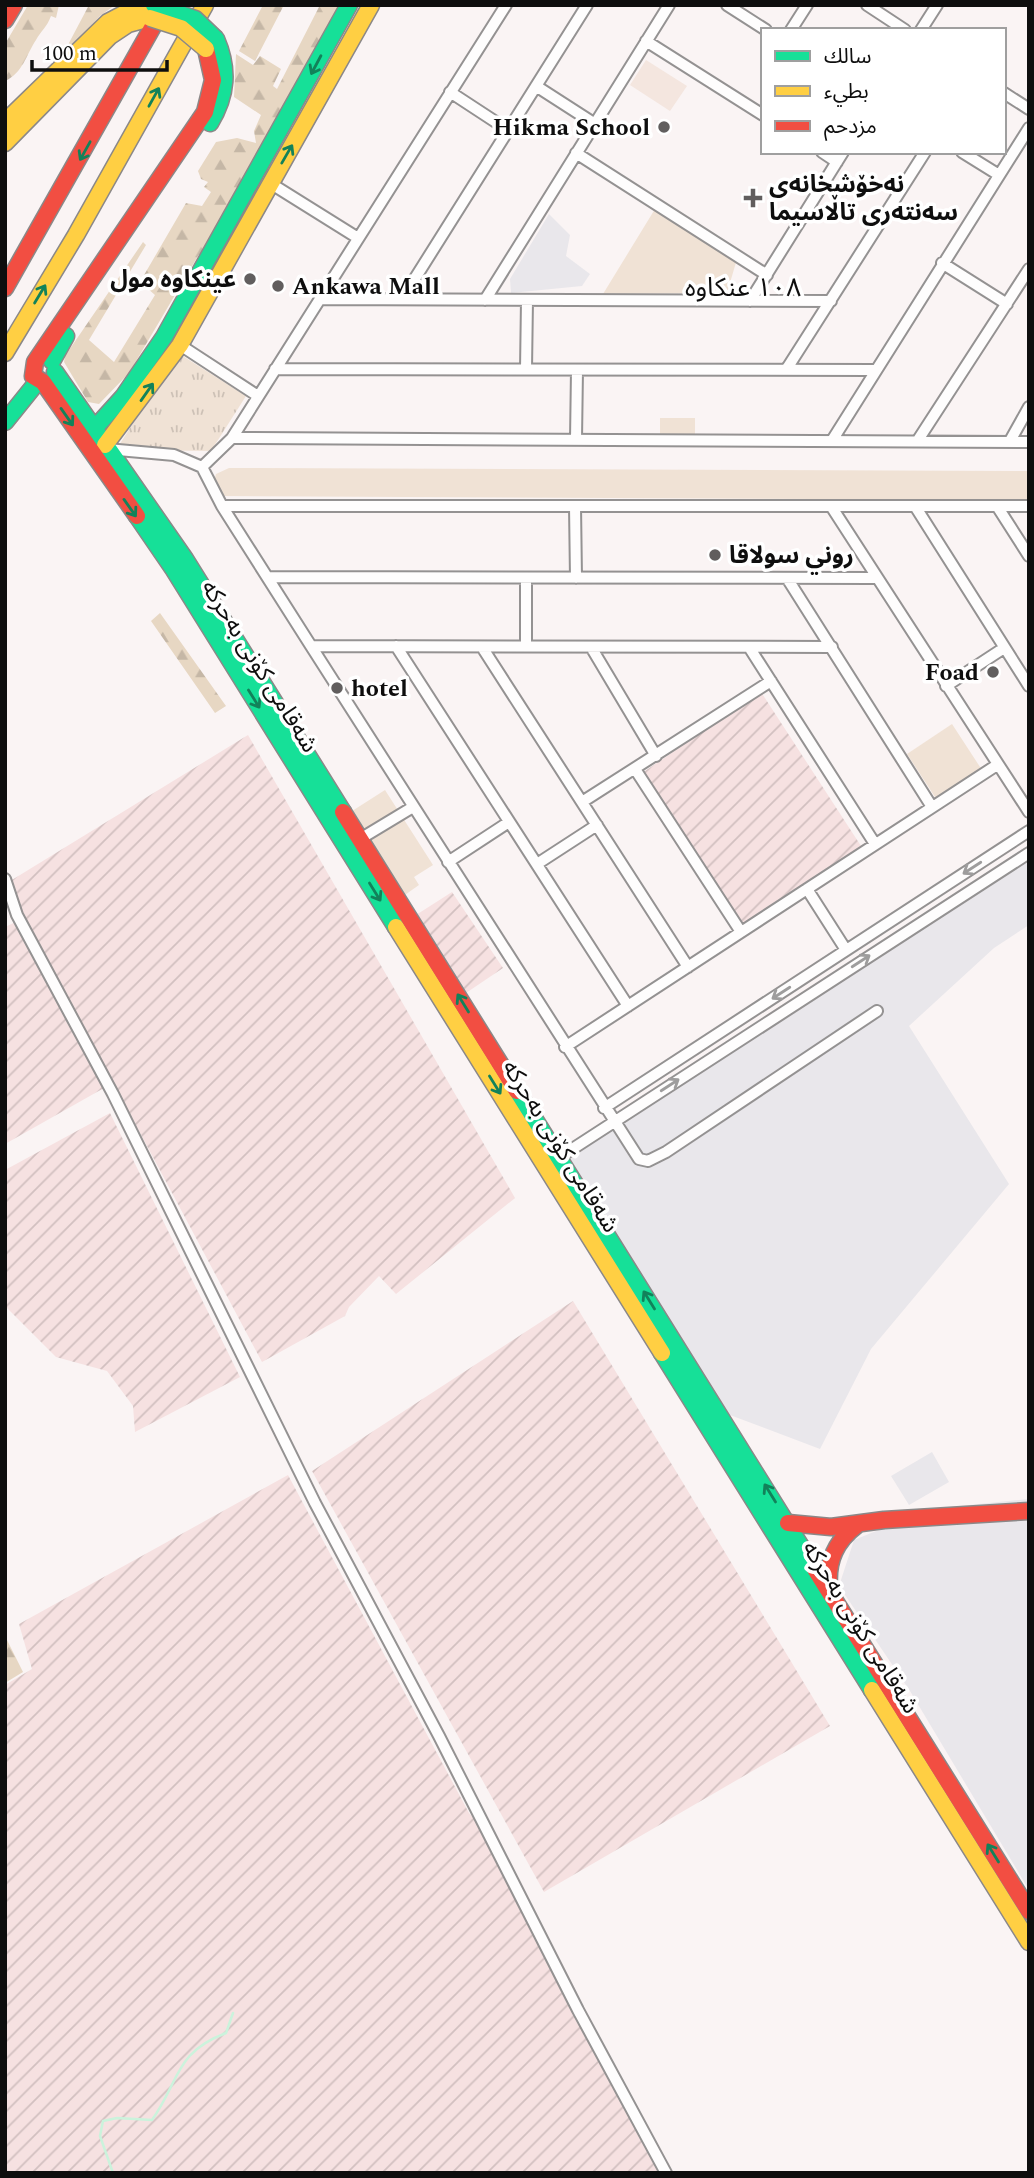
<svg xmlns="http://www.w3.org/2000/svg" width="1034" height="2178" font-family="Spectral,'Noto Sans Arabic',serif">
	<defs>
		<pattern id="farmland-furrows" width="10" height="10" patternUnits="userSpaceOnUse" patternTransform="scale(1.75)"><rect width="10" height="10" fill="#f6e1e1"/><path d="M-1 1l2-2M0 10L10 0M9 11l2-2" fill="none" stroke="#d2c0c0"/></pattern>
		<pattern id="forest-firs" width="22" height="20" patternUnits="userSpaceOnUse" patternTransform="scale(1.75)"><rect width="22" height="20" fill="#e7d7c3"/><path d="M5 1l3.5 6h-7zM16 11l3.5 6h-7z" fill="#c5b7a6"/></pattern>
		<pattern id="park-tufts" width="24" height="20" patternUnits="userSpaceOnUse" patternTransform="scale(1.75)"><rect width="24" height="20" fill="#f0e2d5"/><path d="M3 7l-1-3M5 7V3M7 7l1-3M15 17l-1-3M17 17v-4M19 17l1-3" fill="none" stroke="#cdc1b6"/></pattern>
	</defs>
	<rect width="100%" height="100%" fill="#faf4f4"/>
	<!-- industrial -->
	<path fill="#e9e7eb" d="M549,214L570,235L566,256L590,274L582,286L511,293L510,279Z
		M1029,845V925L994,948L909,1026L1009,1184L871,1349L820,1449L714,1409L552,1158Z
		M932,1452L949,1482L909,1505L891,1476Z
		M1029,1499V1890L910,1691L839,1586L854,1540L930,1509Z"/>
	<!-- farmland -->
	<path fill="url(#farmland-furrows)" d="M761,692L861,846L743,923L642,773Z
		M248,735L515,1198L396,1294L379,1276L349,1307L345,1316L262,1362L7,883Z
		M452,892L503,968L466,993L416,915Z
		M20,920L104,1088L5,1144V927Z
		M110,1113L240,1377L135,1432L133,1406L107,1371L56,1357L5,1306V1170Z
		M573,1301L830,1726L544,1892L312,1471Z
		M288,1475L469,1813L494,1841L663,2173H5V1685L32,1669L19,1624Z"/>
	<!-- grass -->
	<path fill="#f0e2d5" d="M655,209L737,259L727,293L603,294Z
		M660,418H695V441H660Z
		M229,468L1029,471V500L222,496L214,481L216,474Z
		M952,724L982,770L937,800L907,754Z
		M385,790L433,865L414,877L419,885L402,897L349,813Z"/>
	<!-- forest -->
	<path fill="url(#forest-firs)" d="M28,5H59L56,18L51,16C47,27 41,31 36,40C26,55 23,73 5,81V44Z
		M89,5H115L100,16L61,58Z
		M263,5H284L255,61L239,51Z
		M320,5H343L214,237L198,256L129,373L99,404L88,402L64,362L65,356L143,242L146,245L89,340L114,362L155,295L140,282L186,203L202,206L211,192L204,187L208,182L201,179L198,171L216,142L237,138L256,143L254,131L261,115L234,97L236,54L253,65L260,56L281,69L273,86L277,89Z
		M160,613L226,706L215,713L151,621Z
		M5,1636L23,1672L5,1683Z"/>
	<!-- park -->
	<path fill="url(#park-tufts)" d="M178,353L246,396L211,451L116,450Z"/>
	<!-- pitch -->
	<path fill="#f4e6df" d="M646,60L687,86L670,111L630,85Z"/>
	<g fill="none" stroke-linecap="round" stroke-linejoin="round">
		<!-- stream -->
		<path stroke="#cbf3dc" stroke-width="2.5" d="M113,2173L100,2136L103,2121L117,2118L152,2120C180,2080 175,2052 226,2033L233,2013"/>
		<defs>
			<path id="street" d="M727,5L766,30
				M867,5L905,30
				M791,30L807,5
				M921,30L937,5
				M646,41L763,115
				M536,86L595,124
				M450,92L508,130
				M1004,93L1029,109
				M822,152L837,162
				M962,152L999,175
				M576,153L767,275
				M270,183L358,238
				M942,263L1007,304
				M320,299L831,301
				M402,299L587,5
				M485,300L669,5
				M750,301L843,152
				M180,345L258,396
				M275,369L874,370
				M526,369L527,300
				M786,370L925,152
				M232,438L1029,442
				M576,439L577,370
				M833,439L1029,128
				M918,440L1029,269
				M1010,441L1029,407
				M107,449L174,455L202,467L222,506L311,646L639,1159L648,1161L666,1152L877,1011
				M202,467L232,438L506,5
				M222,506H1029
				M575,506L576,578
				M831,506L1029,812
				M915,506L1029,686
				M997,506L1029,556
				M268,577L875,578
				M526,578V646
				M787,578L932,807
				M311,646L832,647
				M396,646L628,1006
				M482,647L688,967
				M591,647L656,756
				M749,647L875,844
				M946,686L1004,648
				M635,769L741,932
				M582,802L771,681
				M360,839L413,807
				M448,862L509,822
				M537,864L597,825
				M5,879L17,915L113,1094L315,1503L439,1736L578,2010L666,2173
				M807,889L846,950
				M565,1047L997,765
				M604,1108L1029,831
				M560,1157L1029,853"/>
			<path id="fast" d="M210,123C227,95 229,69 216,39
				M52,361L66,336
				M55,372L185,559L343,812
				M5,422L38,381
				M94,429L123,397L164,337L349,5
				M137,516L174,570L396,927
				M517,1091L815,1569
				M662,1353L872,1690"/>
			<path id="slow" d="M5,122L108,22L133,9L154,5
				M5,143L110,36L128,24L150,18
				M5,353L76,235L205,5
				M105,445L180,345L371,5
				M396,927L662,1353
				M872,1690L1029,1942"/>
			<path id="jam" d="M5,20L14,5
				M5,288L165,5
				M137,516L43,382L33,376L35,362L205,112L213,80L206,49
				M343,812L517,1091
				M788,1523L831,1527L884,1520L1029,1511
				M815,1569L1029,1911
				M829,1586C827,1560 836,1541 857,1525"/>
		</defs>
		<!-- street casing -->
		<use href="#street" stroke="#949292" stroke-width="14"/>
		<!-- fast casing -->
		<use href="#fast" stroke="#8b8888" stroke-width="19"/>
		<!-- slow casing -->
		<use href="#slow" stroke="#8b8888" stroke-width="19"/>
		<!-- jam casing -->
		<use href="#jam" stroke="#8b8888" stroke-width="19"/>
		<!-- street -->
		<use href="#street" stroke="#fefdfd" stroke-width="10"/>
		<!-- fast -->
		<use href="#fast" stroke="#16e098" stroke-width="16"/>
		<!-- slow -->
		<use href="#slow" stroke="#ffcf43" stroke-width="16"/>
		<!-- jam -->
		<use href="#jam" stroke="#f24e42" stroke-width="16"/>
		<defs>
			<path id="fast-bridge" d="M154,5L195,19L216,39"/>
			<path id="slow-bridge" d="M150,18L181,28L206,49"/>
		</defs>
		<!-- fast-bridge casing -->
		<use href="#fast-bridge" stroke="#8b8888" stroke-width="19" stroke-linecap="butt"/>
		<!-- slow-bridge casing -->
		<use href="#slow-bridge" stroke="#8b8888" stroke-width="19" stroke-linecap="butt"/>
		<!-- fast-bridge -->
		<use href="#fast-bridge" stroke="#16e098" stroke-width="16"/>
		<!-- slow-bridge -->
		<use href="#slow-bridge" stroke="#ffcf43" stroke-width="16"/>
	</g>
	<!-- one-way arrows -->
	<defs><path id="oneway-shaft" d="M-6 0H5M1.5-3L5.5 0L1.5 3" fill="none" stroke-width="1.6" stroke-linecap="round" stroke-linejoin="round" transform="scale(1.75)"/></defs>
	<g stroke="#12825a">
		<use href="#oneway-shaft" transform="translate(316 65) rotate(118)"/>
		<use href="#oneway-shaft" transform="translate(154 97) rotate(-61)"/>
		<use href="#oneway-shaft" transform="translate(85 151) rotate(119)"/>
		<use href="#oneway-shaft" transform="translate(287 154) rotate(-60)"/>
		<use href="#oneway-shaft" transform="translate(40 294) rotate(-59)"/>
		<use href="#oneway-shaft" transform="translate(147 392) rotate(-55)"/>
		<use href="#oneway-shaft" transform="translate(67 417) rotate(55)"/>
		<use href="#oneway-shaft" transform="translate(130 508) rotate(55)"/>
		<use href="#oneway-shaft" transform="translate(254 699) rotate(58)"/>
		<use href="#oneway-shaft" transform="translate(375 892) rotate(58)"/>
		<use href="#oneway-shaft" transform="translate(463 1003) rotate(-122)"/>
		<use href="#oneway-shaft" transform="translate(495 1085) rotate(58)"/>
		<use href="#oneway-shaft" transform="translate(649 1300) rotate(-122)"/>
		<use href="#oneway-shaft" transform="translate(770 1493) rotate(-122)"/>
		<use href="#oneway-shaft" transform="translate(993 1853) rotate(-122)"/>
	</g>
	<g stroke="#9e9d9d">
		<use href="#oneway-shaft" transform="translate(972 868) rotate(147)"/>
		<use href="#oneway-shaft" transform="translate(861 961) rotate(-33)"/>
		<use href="#oneway-shaft" transform="translate(781 993) rotate(147)"/>
		<use href="#oneway-shaft" transform="translate(670 1085) rotate(-33)"/>
	</g>
	<!-- markers -->
	<g fill="#615e5e" stroke="#fff" stroke-width="2.5">
		<circle cx="664" cy="127" r="7"/>
		<path d="M749.5 187.5h7v7h7v7h-7v7h-7v-7h-7v-7h7z"/>
		<circle cx="250" cy="279" r="7"/>
		<circle cx="278" cy="286" r="7"/>
		<circle cx="715" cy="555" r="7"/>
		<circle cx="993" cy="672" r="7"/>
		<circle cx="337" cy="688" r="7"/>
	</g>
	<g text-anchor="middle" stroke-width="7" stroke-linejoin="round" paint-order="stroke">
		<!-- poi labels -->
		<g font-size="24" font-weight="bold" fill="#0e0e0e" stroke="#fff" text-anchor="start">
			<text x="650" y="135" text-anchor="end">Hikma School</text>
			<text x="769" y="192">نەخۆشخانەی<tspan x="769" dy="28">سەنتەری تاڵاسیما</tspan></text>
			<text x="236" y="287" text-anchor="end">عينكاوه مول</text>
			<text x="292" y="294">Ankawa Mall</text>
			<text x="729" y="563">روني سولاقا</text>
			<text x="979" y="680" text-anchor="end">Foad</text>
			<text x="351" y="696">hotel</text>
		</g>
		<!-- street labels -->
		<g font-size="24" fill="#0e0e0e" stroke="#fff">
			<text transform="translate(260 666) rotate(58)" y="8">شەقامی کۆنی بەحرکە</text>
			<text transform="translate(561 1146) rotate(58)" y="8">شەقامی کۆنی بەحرکە</text>
			<text transform="translate(861 1627) rotate(58)" y="8">شەقامی کۆنی بەحرکە</text>
		</g>
		<!-- neighbourhood labels -->
		<g font-size="26" fill="#0e0e0e" stroke="#fff">
			<text x="743" y="296">١٠٨ عنکاوە</text>
		</g>
	</g>
	<!-- border -->
	<rect width="1034" height="2178" fill="none" stroke="#0e0e0e" stroke-width="14"/>
	<!-- legend -->
	<rect x="761" y="28" width="245" height="126" fill="#ffffff" stroke="#9f9f9f" stroke-width="2"/>
	<rect x="775" y="51" width="35" height="10" fill="#16e098" stroke="#9f9f9f" stroke-width="2"/>
	<text x="824" y="63" font-size="21" fill="#0e0e0e">سالك</text>
	<rect x="775" y="86" width="35" height="10" fill="#ffcf43" stroke="#9f9f9f" stroke-width="2"/>
	<text x="824" y="98" font-size="21" fill="#0e0e0e">بطيء</text>
	<rect x="775" y="121" width="35" height="10" fill="#f24e42" stroke="#9f9f9f" stroke-width="2"/>
	<text x="824" y="133" font-size="21" fill="#0e0e0e">مزدحم</text>
	<!-- scale -->
	<path d="M32 60v10h135v-10" fill="none" stroke="#0e0e0e" stroke-width="3.5"/>
	<text x="42" y="60" font-size="21" fill="#0e0e0e" stroke="#ffffff" stroke-width="5" paint-order="stroke">100 m</text>
</svg>
